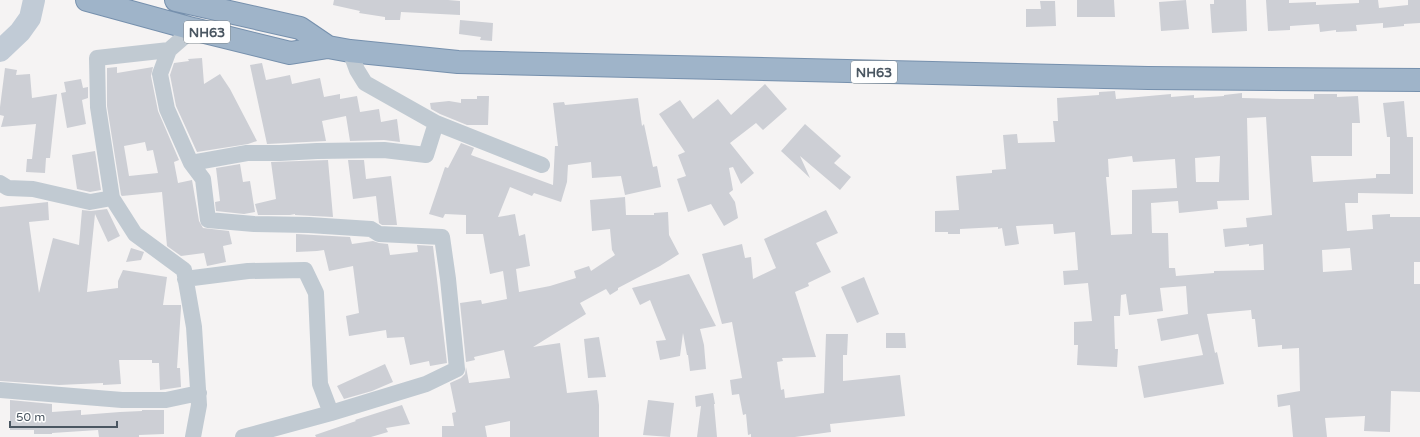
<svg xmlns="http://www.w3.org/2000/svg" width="1420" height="437" font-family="'Varela Round',sans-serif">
	<rect width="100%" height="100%" fill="#f5f3f3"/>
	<!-- building -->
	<path fill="#cdcfd5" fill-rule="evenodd" d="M334,0H448L460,1V15L401,12L400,20H385V17L359,13L360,11L333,5Z
		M1077,0H1114L1115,17H1077Z
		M1186,0L1189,29L1161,31L1159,2Z
		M1214,0H1246L1247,31L1212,33L1210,4H1214Z
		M1266,0H1289V3L1316,2V5L1359,3V0H1378L1379,8L1408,5V0H1420V23L1404,24V26L1383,28V23L1356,25L1357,31L1336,32V30L1320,32L1319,24L1290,26V30L1268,31Z
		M1040,1H1055L1056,26L1026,27V9H1041Z
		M460,20L493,23L492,41L480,40L481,37L459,34Z
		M202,58L204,84L220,74L230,89L257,141L248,144L197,152L176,106L170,75L174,63L189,61L188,59Z
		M262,63L266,80L290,75L292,84L320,78L324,97L340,94V99L357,96L360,112L379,109L381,122L397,119L400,142L384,140L350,141L346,116L322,121L326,141L267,144L250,65Z
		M117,67V73L153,67L151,76L158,111L179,160L174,162L178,183L192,180L199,221L203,228L229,231L232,244L223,246L226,262L207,266L204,253L181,256L167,246L162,192L122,196L121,195L107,106V68ZM145,142L147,151L153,150L158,173L129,176L124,146Z
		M5,68L17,70L16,75L30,74L32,98L57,94L50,158H46L45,173L26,172L27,159H32L36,124L1,127L4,116L0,115V107Z
		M81,79L83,88L88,87V98L82,100L86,124L67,128L61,93L66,92L64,82Z
		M765,84L787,109L763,130L756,123L730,143L754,173L741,184L733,167L729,168L733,190L729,193L735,202L738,218L724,226L711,204L688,212L677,179L686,176L678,155L685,152L659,114L680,100L693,119L718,99L731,115Z
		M1115,91L1116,99L1171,94V97L1194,95V98L1224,96V95L1242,93V98L1280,99H1314V94H1337V97L1358,96L1360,123H1352V156H1311L1313,182L1376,178V174H1390V137H1387L1383,103L1404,101L1407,137H1413V194L1358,193V203H1345L1347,231L1373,229L1372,215L1390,214V217H1420V262H1414V284H1420V392L1391,391L1390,432L1364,431L1365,416L1325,418L1327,437H1293L1290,405L1278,407L1277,395L1300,391L1299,348L1282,349V345L1258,347L1255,319H1252L1251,310L1207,314L1215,353L1217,352L1224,384L1144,398L1138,366L1203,355L1198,334L1161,341L1157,319L1188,314L1186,286L1160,288L1163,311L1129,315L1126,294L1121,295L1120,316H1114L1115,349H1118L1117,367L1077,365L1078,345H1074V322L1092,321L1088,283L1064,285L1063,271L1078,270L1075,232L1054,234L1053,224L1016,226L1019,244L1005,246L1002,228L998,229V227L960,229V234H948V232H935V211L959,210L956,176L992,173V170L1006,169L1003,135L1017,134L1018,143L1055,142L1053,121H1058L1057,98L1099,95V92ZM1266,117L1272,215L1246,218L1247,227L1223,229L1225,247L1249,244V246L1263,244L1264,270L1214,271V273L1176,276L1175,268H1169L1168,233H1152L1151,203L1178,201L1179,213L1218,209L1217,201L1249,200L1247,118ZM1132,156L1133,162L1175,159L1177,188L1132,190V234L1111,235L1106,177H1109L1108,159ZM1220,156L1219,182H1196L1195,158ZM1350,248L1352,270L1323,272L1322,250Z
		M477,96H489L488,125H467L440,114L431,109L430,103L449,101L461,103V99H477Z
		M638,98L642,126L644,124L653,167L657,166L661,187L625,195L621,176L592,178L591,162L568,165L567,182L561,202L534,193L532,196L510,187L498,217L515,214L519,236L525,234L530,266L516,269L519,292L550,286L576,278L574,271L589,266L591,271L615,255L612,250L610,229L592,231L590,200L625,197L626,215H654V213L668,212L669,235L679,254L660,266L618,288V290L610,295L606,289L580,303L586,314L533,347L560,343L567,393L597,390L599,405V437H510V421L485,426L487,437H442V426H454L452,413L456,412L450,383L461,378L465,374L466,367L469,383L510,378L504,350L474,357L475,360L466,362L460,303L481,300L482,304L507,299L503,271L490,274L483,234H466V215L445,214L443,218L429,214L445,167L448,168L461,143L474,148L471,155L553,185L555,146H558L553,103L564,102L565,105Z
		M805,124L841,156L834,163L851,177L840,190L800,156L810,178L781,151Z
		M95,151L101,190L90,192L77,189L72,155Z
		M328,160L333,217L295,215V214L290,215H258L255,204L276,199L271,162Z
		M348,160H364L366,179L391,176L397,225H382L379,223L376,196L353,199Z
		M240,164L243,182L250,181L255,212L244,214L216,211L215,202L220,201L216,168Z
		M48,202L49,220L29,222L39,293L53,238L79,245L82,210L91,211L107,209L120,236L108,242L95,214L87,292L118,288V281L123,270L167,277L163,305H181V308L177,368H180L181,387L160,390L159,363H152V360H119L121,384L103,385V383L59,385L0,381V207Z
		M826,210L838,233L816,243L831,272L808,283L809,286L795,292L816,357L782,358L783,361L777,362L781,390L784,389L785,398L824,393L826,334H848L847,355H843V381L900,375L905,416L830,424L831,432L795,437H751V434L748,435L746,414L743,415L739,394L732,395L730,380L742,378L732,322L722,324L702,254L742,244L745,258L751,257L753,279L776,268L764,239Z
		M296,234L350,237L352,244L373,241L379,243L388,244L390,255L418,252L417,245L433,246L447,363L430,366L429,361L410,365L404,337L387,338L386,330L349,336L346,316L359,313L353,266L329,271L324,250L317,251L296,252Z
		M131,248L144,252L141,260L126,262Z
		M689,274L716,326L700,329L704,345L706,369L690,371L688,355H687L683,333L680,356L660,360L656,341L666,340L650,300L640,305L632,288Z
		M864,277L879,314L857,323L841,287Z
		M886,333H905L906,348H886Z
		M599,337L606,377L588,378L584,339Z
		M385,364L393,382L372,391L344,399L337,386Z
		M713,393L715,404H714L717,437H697L701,406L696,407L695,396Z
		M10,400L52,404V412L81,410V415L120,412L142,411V410H164V434L139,435V437H99L98,430L52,433V434H34V430H10Z
		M648,400L674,403L670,437L643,435Z
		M402,405L410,424L386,428L388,432L371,437H316L315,435L356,421L355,420Z"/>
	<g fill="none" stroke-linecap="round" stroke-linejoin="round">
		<defs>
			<path id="trunk" d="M87,0L193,29L290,53L328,47L350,51L458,62L1148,78L1420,80
				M176,0L300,28L328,47"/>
		</defs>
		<!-- trunk casing -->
		<use href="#trunk" stroke="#7690ad" stroke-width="24"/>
		<!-- minor -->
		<path stroke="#c1cad2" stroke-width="16" d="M169,50L160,74L167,109L191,163L203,179L208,220L254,224L309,225L371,229L379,234L442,237L448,279L457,369L426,384L331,413
			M350,51L357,70L365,83L436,123L542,165
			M191,163L247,153H280L317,151L384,150L426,155L436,123
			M0,183L8,188L33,189L90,202L112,198
			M185,279L248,271L305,270L316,293L320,384L331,413L243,437
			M0,390L122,400H166L199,393
			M193,437L199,405L194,327L184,270L135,234L112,198L98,107L97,58L169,50L193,29"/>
		<!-- secondary -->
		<path stroke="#c1cbd6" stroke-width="22" d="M0,51L20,32L30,18L34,0"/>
		<!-- trunk -->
		<use href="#trunk" stroke="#9fb4c9" stroke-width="22"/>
	</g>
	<g text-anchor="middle" stroke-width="3" stroke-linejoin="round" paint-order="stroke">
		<!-- shield labels -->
		<g fill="#fff" stroke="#808990" stroke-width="1">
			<rect x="184" y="21" width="46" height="22" rx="3"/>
			<rect x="851" y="61" width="46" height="22" rx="3"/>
		</g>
		<g font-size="13" font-weight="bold" fill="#4a5661">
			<text x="207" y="37">NH63</text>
			<text x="874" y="77">NH63</text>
		</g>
	</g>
	<!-- scale -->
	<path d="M10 421v6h107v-6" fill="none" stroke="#4a5661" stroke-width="2"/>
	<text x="16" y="421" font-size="12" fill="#4a5661" stroke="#ffffff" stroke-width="3" paint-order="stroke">50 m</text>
</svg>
